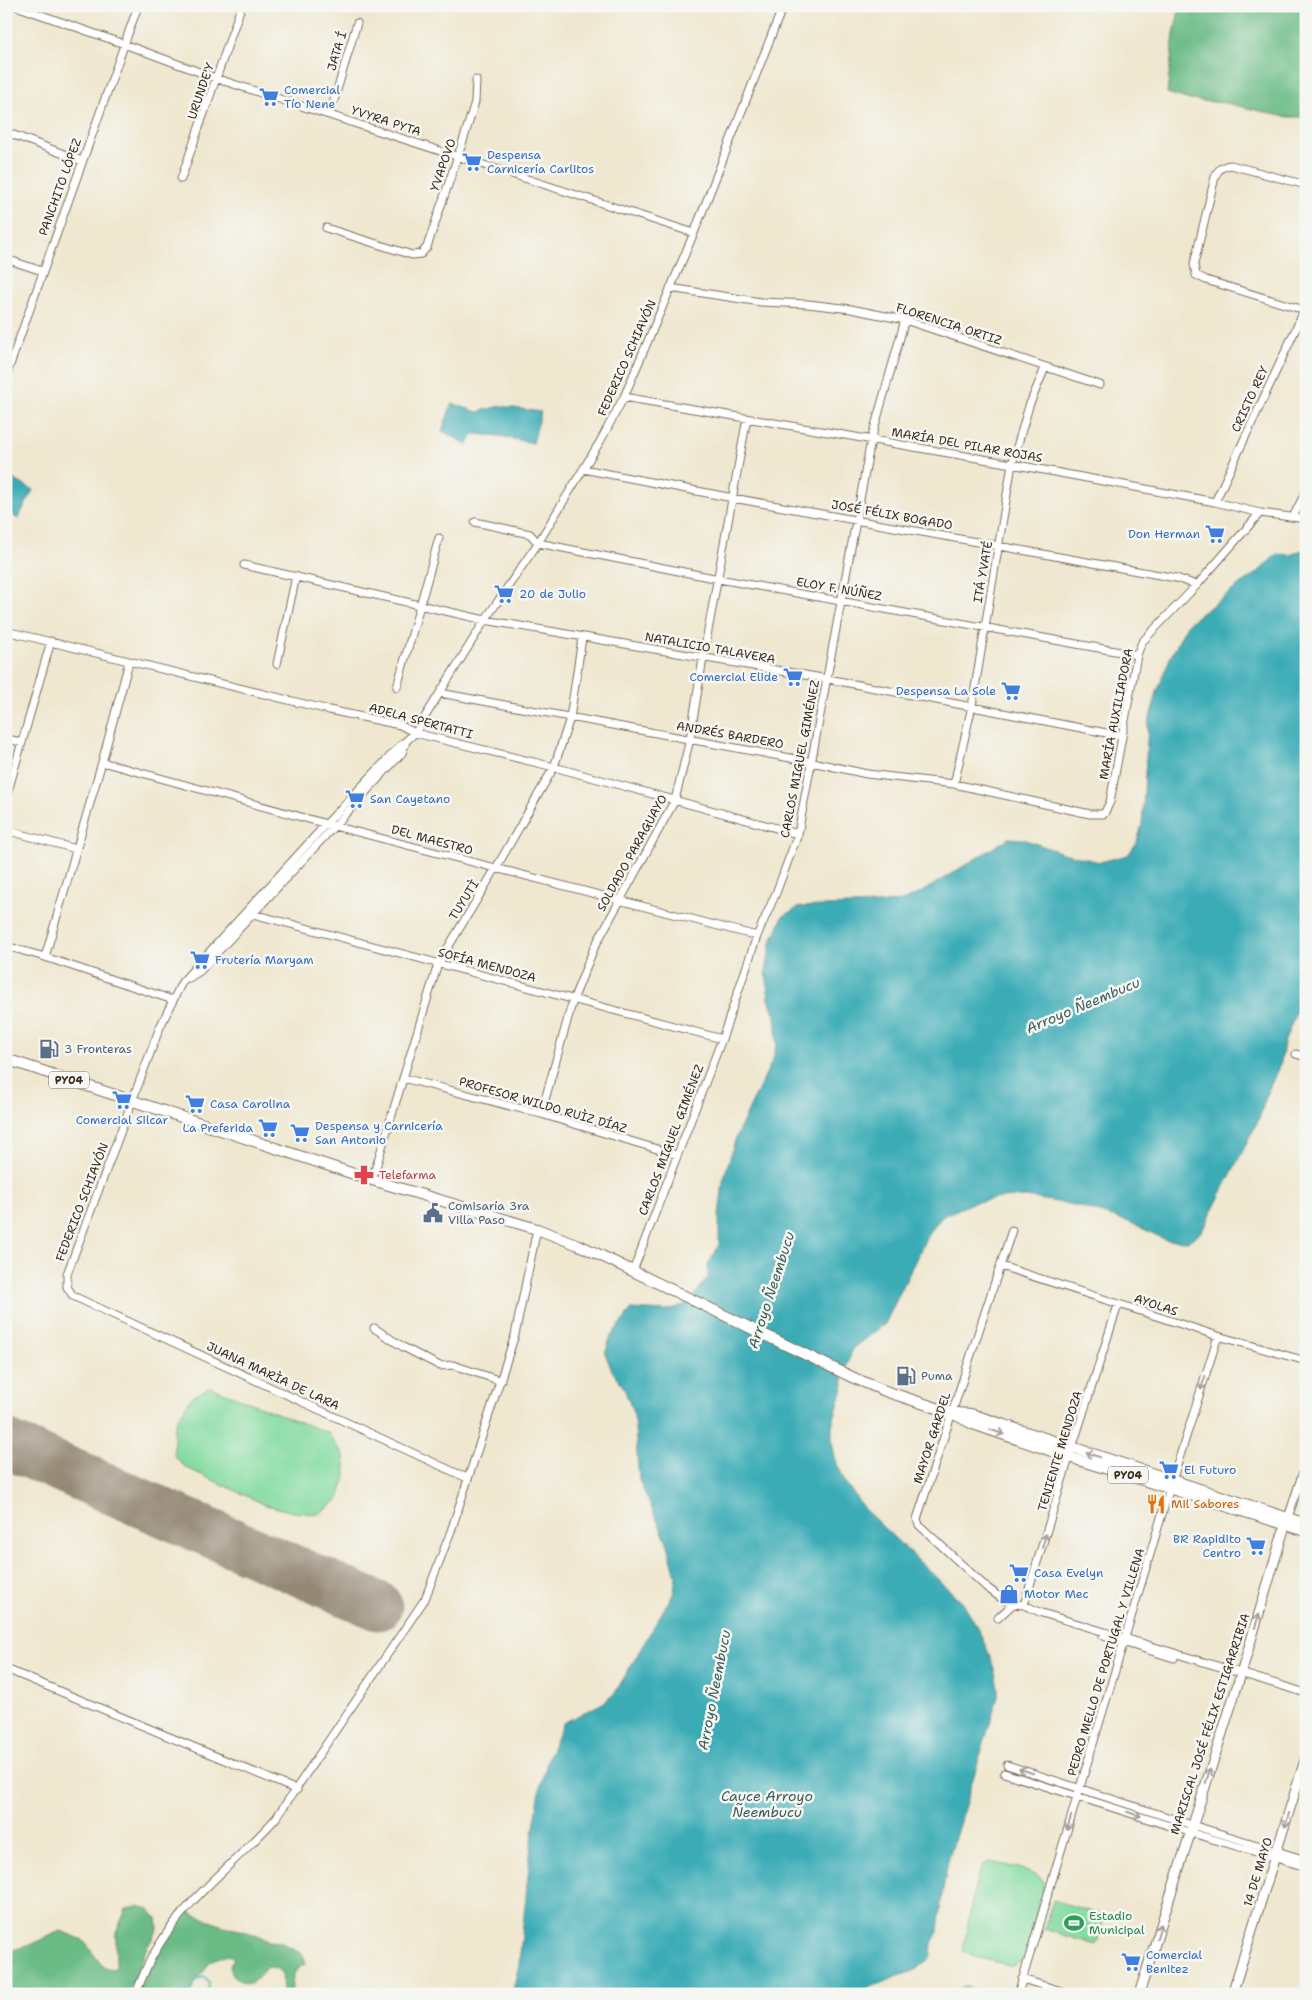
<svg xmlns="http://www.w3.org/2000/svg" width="1312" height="2000" font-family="'Shantell Sans',sans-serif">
	<rect width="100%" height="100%" fill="#f6f6f2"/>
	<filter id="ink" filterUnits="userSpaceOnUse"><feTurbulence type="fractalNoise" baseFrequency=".02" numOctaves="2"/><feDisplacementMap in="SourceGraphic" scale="10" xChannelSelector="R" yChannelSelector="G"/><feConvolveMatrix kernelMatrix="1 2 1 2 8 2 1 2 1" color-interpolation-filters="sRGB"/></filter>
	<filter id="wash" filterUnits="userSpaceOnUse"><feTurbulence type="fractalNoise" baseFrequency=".0096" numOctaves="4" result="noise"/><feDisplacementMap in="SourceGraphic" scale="20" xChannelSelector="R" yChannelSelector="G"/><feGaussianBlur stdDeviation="1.12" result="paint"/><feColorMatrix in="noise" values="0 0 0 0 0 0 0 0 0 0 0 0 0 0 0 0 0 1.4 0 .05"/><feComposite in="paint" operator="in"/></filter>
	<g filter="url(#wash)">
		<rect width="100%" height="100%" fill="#efe7cf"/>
		<!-- green -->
		<path fill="#83dba0" stroke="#5f825f" d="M210,1387L328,1433L344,1456L346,1474L339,1499L318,1514L294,1512L266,1505L185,1467L174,1455V1430L177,1419L192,1397Z
			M990,1862L1019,1868L1041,1878L1044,1882L1045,1889L1038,1905L1031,1938L1023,1960L1013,1966L979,1958L963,1951C966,1935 975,1875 983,1865C985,1863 988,1863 990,1862Z
			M1053,1900L1105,1916L1096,1945L1044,1929Z
			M966,1985L976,1991V1994H956Z"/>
		<!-- forest -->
		<path fill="#6abb86" stroke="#527252" d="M1180,6H1306V117H1285L1226,103L1190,100L1167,93L1174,34Z
			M138,1906L149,1909L157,1918L158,1929L146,1949L139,1971L126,1994H6V1952L27,1946L61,1931L83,1940L104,1968L116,1969V1933L126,1909Z
			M182,1909L223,1926L258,1935L268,1941L280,1942L302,1954L305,1959V1964C292,1969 291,1982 292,1994H281C284,1980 285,1967 267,1967L251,1984C240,1983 232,1977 230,1966L234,1958L229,1955L214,1959L209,1963L205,1970L193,1984L191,1994H137L144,1974Z"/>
		<!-- water -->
		<path fill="#3bacb6" stroke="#3b6b6a" d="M452,403L477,412L501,406L541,412L533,443L499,436L473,434L468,445L442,431Z
			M8,476L33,490L18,519L6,511V480Z
			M1306,548V988L1284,1043L1281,1062L1268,1091L1259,1119L1202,1231L1189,1241L1166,1240L1129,1222L1074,1205L1026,1197L1000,1198L972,1203L943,1216L929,1232L885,1324L853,1348L843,1377L844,1385L832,1425V1441L836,1461L845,1482L864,1509L963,1603C978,1625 1000,1671 998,1697L948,1861L941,1902L938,1932L932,1943L931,1956L924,1964L915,1970L853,1994H512L519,1964L531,1846L541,1784L549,1755L563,1723L603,1703L615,1693L674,1592L676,1576L667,1542L639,1480L634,1415L624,1388L611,1369L605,1353L611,1336L632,1309L666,1311L684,1305L690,1302L708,1277V1265L719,1245V1215L723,1181L736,1137L773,1059L777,1043L775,1016L769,999L766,972L771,943L783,916L799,907L878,904L902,901L920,893L1009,838L1023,839L1063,853L1100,862L1128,855L1137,842L1142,824L1148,725L1157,692L1170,658L1188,623L1259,571L1277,554L1291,555Z"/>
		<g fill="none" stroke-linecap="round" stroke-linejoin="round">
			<!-- stream -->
			<path stroke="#3bacb6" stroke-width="2" d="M190,1994C193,1985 195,1978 205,1977L209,1982L208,1994"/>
			<!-- runway -->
			<path stroke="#958876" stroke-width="49" d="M6,1444L378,1606"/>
		</g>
	</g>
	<g filter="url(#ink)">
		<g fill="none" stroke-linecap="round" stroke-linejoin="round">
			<defs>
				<path id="street" d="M16,6L124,44L218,79L694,233
					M330,114L357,23
					M6,132L82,161
					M181,179L240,10
					M326,228L412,255L421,254L427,247L464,138L475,102L476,80
					M6,259L42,271
					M670,288L761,302L808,304L851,309L905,320L1100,385
					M1304,310L1206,280L1196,275L1194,264L1215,177C1218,169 1222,166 1231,165L1306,185
					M6,376L138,6
					M624,397L1012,464L1215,502L1260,513L1306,519
					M583,469L733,498L1176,578L1197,585
					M1215,502L1306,307
					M1293,517L1306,491
					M475,522L530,534L538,543L719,579L1137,655
					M244,565L485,620L828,679L1122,736
					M6,631L329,710L400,725L415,733L554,767L798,834
					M277,664L296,576
					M397,687L439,538
					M440,693L812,762L867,774L954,784L1090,814H1104L1110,802L1137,655L1142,642L1197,585L1260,513
					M6,738L22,743
					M102,762L334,826L757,936
					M954,784L972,706L1012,464L1029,406L1045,368
					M6,798L51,641
					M6,830L76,849
					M246,912L722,1039
					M6,946L45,957L173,1000
					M45,957L102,762L129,662
					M189,978L200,971L402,753L406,742
					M1296,1054L1306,1057
					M403,1078L541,1114L677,1155
					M541,1114L573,1000L594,948L675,800L690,739L703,658L747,418
					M372,1180L438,964L496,868L554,767L570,718L582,638
					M1012,1230L917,1519L919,1525L986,1587L1001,1598L1013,1604L1024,1605L1042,1613L1306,1693
					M1001,1266L1218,1336L1306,1361
					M633,1271L722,1039L757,936L776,893L798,834L871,440L905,320
					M374,1328L403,1347L440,1366L453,1365L501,1381
					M467,1478L73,1296L67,1287V1274L160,1027L182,982L326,824L399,747L415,733L485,620L538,543L601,440L624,397L694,233L783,6
					M1288,1518L1306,1462
					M1024,1605L1072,1448L1118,1305
					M998,1618L1013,1604
					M1103,1636L1174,1658
					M6,1669L297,1790
					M1007,1765L1192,1825L1306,1860
					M1004,1773L1189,1832L1306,1867
					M1022,1979L1071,1994
					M136,1994C142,1977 149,1960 159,1945C188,1897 239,1860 276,1818L425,1599L451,1531L515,1335L537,1229
					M1018,1994L1172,1481L1218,1336"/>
				<path id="secondary" d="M1139,1994L1241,1674L1287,1519
					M1232,1994L1306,1757"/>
				<path id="primary" d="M6,1059L372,1180L537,1229L581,1246L854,1378L885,1391L952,1413L973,1424L1069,1457L1306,1531
					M955,1413L971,1414L1306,1524"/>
			</defs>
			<!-- street casing -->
			<use href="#street" stroke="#7a6c5c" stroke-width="9"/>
			<!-- secondary casing -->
			<use href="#secondary" stroke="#7a6c5c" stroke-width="11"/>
			<!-- primary casing -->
			<use href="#primary" stroke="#7a6c5c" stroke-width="12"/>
			<!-- street -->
			<use href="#street" stroke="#fff" stroke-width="7"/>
			<!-- secondary -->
			<use href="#secondary" stroke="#fff" stroke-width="9"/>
			<!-- primary -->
			<use href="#primary" stroke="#fff" stroke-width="10"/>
		</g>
		<!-- one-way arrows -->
		<defs><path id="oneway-shaft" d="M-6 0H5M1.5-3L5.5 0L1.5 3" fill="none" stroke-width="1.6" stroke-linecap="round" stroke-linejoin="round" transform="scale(1.25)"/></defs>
		<g stroke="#a79f9a">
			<use href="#oneway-shaft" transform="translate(1203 1383) rotate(108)"/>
			<use href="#oneway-shaft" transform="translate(997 1432) rotate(19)"/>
			<use href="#oneway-shaft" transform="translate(1093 1455) rotate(-162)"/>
			<use href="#oneway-shaft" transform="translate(1044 1541) rotate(-73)"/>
			<use href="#oneway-shaft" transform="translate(1257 1621) rotate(-73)"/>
			<use href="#oneway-shaft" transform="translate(1026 1771) rotate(-162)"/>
			<use href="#oneway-shaft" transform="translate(1208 1776) rotate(-72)"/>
			<use href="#oneway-shaft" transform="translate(1134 1814) rotate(18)"/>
			<use href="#oneway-shaft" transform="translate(1287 1820) rotate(107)"/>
			<use href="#oneway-shaft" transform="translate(1069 1823) rotate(107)"/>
			<use href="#oneway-shaft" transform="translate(1159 1931) rotate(-73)"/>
		</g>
	</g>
	<!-- icons -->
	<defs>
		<symbol id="supermarket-bare" viewBox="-9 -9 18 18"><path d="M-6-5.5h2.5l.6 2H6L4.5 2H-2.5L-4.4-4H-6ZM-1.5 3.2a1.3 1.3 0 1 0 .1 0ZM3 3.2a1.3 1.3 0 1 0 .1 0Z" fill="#3f7fe0" stroke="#f6f6f2" stroke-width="2.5" paint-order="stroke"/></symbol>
		<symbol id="fuel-bare" viewBox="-9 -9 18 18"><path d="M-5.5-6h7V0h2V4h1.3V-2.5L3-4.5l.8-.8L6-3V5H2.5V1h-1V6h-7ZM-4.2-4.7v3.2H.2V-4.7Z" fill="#5c6f8a" stroke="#f6f6f2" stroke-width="2.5" paint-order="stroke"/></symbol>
		<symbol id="pharmacy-bare" viewBox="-9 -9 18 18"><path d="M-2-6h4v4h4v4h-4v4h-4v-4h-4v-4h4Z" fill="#e0444e" stroke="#f6f6f2" stroke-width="2.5" paint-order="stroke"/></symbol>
		<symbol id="civic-bare" viewBox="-9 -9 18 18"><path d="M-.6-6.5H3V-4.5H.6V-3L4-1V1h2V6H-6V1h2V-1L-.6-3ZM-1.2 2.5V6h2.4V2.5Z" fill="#5c6f8a" stroke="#f6f6f2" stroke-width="2.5" paint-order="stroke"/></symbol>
		<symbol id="restaurant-bare" viewBox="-9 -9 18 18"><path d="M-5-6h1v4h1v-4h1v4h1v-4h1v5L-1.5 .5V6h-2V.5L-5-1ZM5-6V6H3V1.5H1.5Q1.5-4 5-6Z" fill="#e8710a" stroke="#f6f6f2" stroke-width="2.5" paint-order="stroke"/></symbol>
		<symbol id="shop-bare" viewBox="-9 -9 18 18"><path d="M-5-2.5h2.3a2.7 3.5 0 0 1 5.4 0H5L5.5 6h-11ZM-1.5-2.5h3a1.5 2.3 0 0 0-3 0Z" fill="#3f7fe0" stroke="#f6f6f2" stroke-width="2.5" paint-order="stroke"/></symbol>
		<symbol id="stadium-bare" viewBox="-9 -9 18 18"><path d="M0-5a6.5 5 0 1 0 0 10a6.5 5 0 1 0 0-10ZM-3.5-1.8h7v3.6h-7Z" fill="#2e9e5b" stroke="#f6f6f2" stroke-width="2.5" paint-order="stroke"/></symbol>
	</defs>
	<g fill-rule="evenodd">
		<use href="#supermarket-bare" x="255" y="83" width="28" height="28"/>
		<use href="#supermarket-bare" x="458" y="148" width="28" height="28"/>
		<use href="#supermarket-bare" x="1201" y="520" width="28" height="28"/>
		<use href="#supermarket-bare" x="490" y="580" width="28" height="28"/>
		<use href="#supermarket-bare" x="779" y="663" width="28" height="28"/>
		<use href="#supermarket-bare" x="997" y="677" width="28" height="28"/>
		<use href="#supermarket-bare" x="341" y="785" width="28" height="28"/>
		<use href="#supermarket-bare" x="186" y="946" width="28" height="28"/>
		<use href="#fuel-bare" x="35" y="1035" width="28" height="28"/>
		<use href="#supermarket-bare" x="108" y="1086" width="28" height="28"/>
		<use href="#supermarket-bare" x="181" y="1090" width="28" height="28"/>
		<use href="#supermarket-bare" x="254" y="1114" width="28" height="28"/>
		<use href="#supermarket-bare" x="286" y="1119" width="28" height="28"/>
		<use href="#pharmacy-bare" x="350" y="1161" width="28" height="28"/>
		<use href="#civic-bare" x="419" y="1199" width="28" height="28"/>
		<use href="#fuel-bare" x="892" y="1362" width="28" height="28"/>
		<use href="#supermarket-bare" x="1155" y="1456" width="28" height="28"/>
		<use href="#restaurant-bare" x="1142" y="1490" width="28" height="28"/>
		<use href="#supermarket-bare" x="1242" y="1532" width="28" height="28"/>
		<use href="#supermarket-bare" x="1005" y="1559" width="28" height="28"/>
		<use href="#shop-bare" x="995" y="1580" width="28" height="28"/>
		<use href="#stadium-bare" x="1060" y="1909" width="28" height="28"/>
		<use href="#supermarket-bare" x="1117" y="1948" width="28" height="28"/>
	</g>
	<g text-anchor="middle" stroke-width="5" stroke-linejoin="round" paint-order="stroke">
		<!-- shield labels -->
		<g fill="#f6f6f2" stroke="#73675e" stroke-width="1">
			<rect x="49" y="1071.5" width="40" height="17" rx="4"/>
			<rect x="1108" y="1466.5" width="40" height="17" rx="4"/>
		</g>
		<g font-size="11" font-weight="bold" fill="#3b2a1e">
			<text x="69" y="1084">PY04</text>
			<text x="1128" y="1479">PY04</text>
		</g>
		<!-- street labels -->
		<g font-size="12" fill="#3b2a1e" stroke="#f6f6f2">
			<text transform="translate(337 51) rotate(-73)" y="4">JATA Í</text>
			<text transform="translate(201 91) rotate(-71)" y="4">URUNDE'Y</text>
			<text transform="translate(386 121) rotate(18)" y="4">YVYRA PYTA</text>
			<text transform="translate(443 165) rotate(-71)" y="4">YVAPOVO</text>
			<text transform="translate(60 187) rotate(-70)" y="4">PANCHITO LÓPEZ</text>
			<text transform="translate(949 324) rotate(18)" y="4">FLORENCIA ORTIZ</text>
			<text transform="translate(627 358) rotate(-66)" y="4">FEDERICO SCHIAVÓN</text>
			<text transform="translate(1250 399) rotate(-65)" y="4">CRISTO REY</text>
			<text transform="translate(967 445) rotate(10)" y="4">MARÍA DEL PILAR ROJAS</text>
			<text transform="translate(892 515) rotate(10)" y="4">JOSÉ FÉLIX BOGADO</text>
			<text transform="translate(983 572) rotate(-80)" y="4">ITÁ YVATÉ</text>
			<text transform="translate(839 589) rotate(10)" y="4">ELOY F. NÚÑEZ</text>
			<text transform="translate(710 648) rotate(10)" y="4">NATALICIO TALAVERA</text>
			<text transform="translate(1116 714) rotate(-79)" y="4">MARÍA AUXILIADORA</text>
			<text transform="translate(421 721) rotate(15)" y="4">ADELA SPERTATTI</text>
			<text transform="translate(730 735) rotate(10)" y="4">ANDRÉS BARDERO</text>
			<text transform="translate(800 759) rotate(-79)" y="4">CARLOS MIGUEL GIMÉNEZ</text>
			<text transform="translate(432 840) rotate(15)" y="4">DEL MAESTRO</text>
			<text transform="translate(632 853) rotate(-61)" y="4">SOLDADO PARAGUAYO</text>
			<text transform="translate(464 900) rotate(-58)" y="4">TUYUTÌ</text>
			<text transform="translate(487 965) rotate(15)" y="4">SOFÍA MENDOZA</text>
			<text transform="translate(543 1105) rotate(16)" y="4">PROFESOR WILDO RUÌZ DÍAZ</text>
			<text transform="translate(671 1140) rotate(-69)" y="4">CARLOS MIGUEL GIMÉNEZ</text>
			<text transform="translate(82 1202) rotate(-69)" y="4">FEDERICO SCHIAVÓN</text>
			<text transform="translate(1156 1305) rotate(18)" y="4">AYOLAS</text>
			<text transform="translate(273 1376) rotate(25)" y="4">JUANA MARÌA DE LARA</text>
			<text transform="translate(932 1438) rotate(-72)" y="4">MAYOR GARDEL</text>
			<text transform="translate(1060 1451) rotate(-73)" y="4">TENIENTE MENDOZA</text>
			<text transform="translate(1106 1662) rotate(-73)" y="4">PEDRO MELLO DE PORTUGAL Y VILLENA</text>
			<text transform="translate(1210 1724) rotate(-72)" y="4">MARISCAL JOSÉ FÉLIX ESTIGARRIBIA</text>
			<text transform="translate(1258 1872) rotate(-73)" y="4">14 DE MAYO</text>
		</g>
		<!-- shop labels -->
		<g font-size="12" fill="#366cbe" stroke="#f6f6f2" text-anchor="start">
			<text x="284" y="94">Comercial<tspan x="284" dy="14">Tío Nene</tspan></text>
			<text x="487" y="159">Despensa<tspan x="487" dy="14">Carnicería Carlitos</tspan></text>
			<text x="1200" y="538" text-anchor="end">Don Herman</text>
			<text x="519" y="598">20 de Julio</text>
			<text x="778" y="681" text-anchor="end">Comercial Elide</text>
			<text x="996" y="695" text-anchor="end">Despensa La Sole</text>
			<text x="370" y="803">San Cayetano</text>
			<text x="215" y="964">Frutería Maryam</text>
			<text x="210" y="1108">Casa Carolina</text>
			<text x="122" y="1124" text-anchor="middle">Comercial Silcar</text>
			<text x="315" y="1130">Despensa y Carnicería<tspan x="315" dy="14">San Antonio</tspan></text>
			<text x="253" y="1132" text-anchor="end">La Preferida</text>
			<text x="1184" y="1474">El Futuro</text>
			<text x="1241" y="1543" text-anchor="end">BR Rapidito<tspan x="1241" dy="14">Centro</tspan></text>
			<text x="1034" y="1577">Casa Evelyn</text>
			<text x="1024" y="1598">Motor Mec</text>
			<text x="1146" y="1959">Comercial<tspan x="1146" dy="14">Benitez</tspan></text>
		</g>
		<!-- service labels -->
		<g font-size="12" fill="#4e5e75" stroke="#f6f6f2" text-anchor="start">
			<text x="64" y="1053">3 Fronteras</text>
			<text x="448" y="1210">Comisaría 3ra<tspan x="448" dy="14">Villa Paso</tspan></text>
			<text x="921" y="1380">Puma</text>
		</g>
		<!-- health labels -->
		<g font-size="12" fill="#be3a42" stroke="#f6f6f2" text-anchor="start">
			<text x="379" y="1179">Telefarma</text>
		</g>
		<!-- food labels -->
		<g font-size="12" fill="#c56008" stroke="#f6f6f2" text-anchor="start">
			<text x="1171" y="1508">Mil Sabores</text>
		</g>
		<!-- leisure labels -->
		<g font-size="12" fill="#27864d" stroke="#f6f6f2" text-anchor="start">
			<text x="1089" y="1920">Estadio<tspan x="1089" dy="14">Municipal</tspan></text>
		</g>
		<!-- water labels -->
		<g font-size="14" font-style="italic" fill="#3b5e5b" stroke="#f6f6f2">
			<text transform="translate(1083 1005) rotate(-23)" y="5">Arroyo Ñeembucu</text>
			<text transform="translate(771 1290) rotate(-72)" y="5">Arroyo Ñeembucu</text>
			<text transform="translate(714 1690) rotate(-79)" y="5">Arroyo Ñeembucu</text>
			<text x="767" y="1801">Cauce Arroyo<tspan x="767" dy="16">Ñeembucu</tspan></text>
		</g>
	</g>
	<!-- margin -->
	<rect width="1312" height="2000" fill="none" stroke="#f6f6f2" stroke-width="25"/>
</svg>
